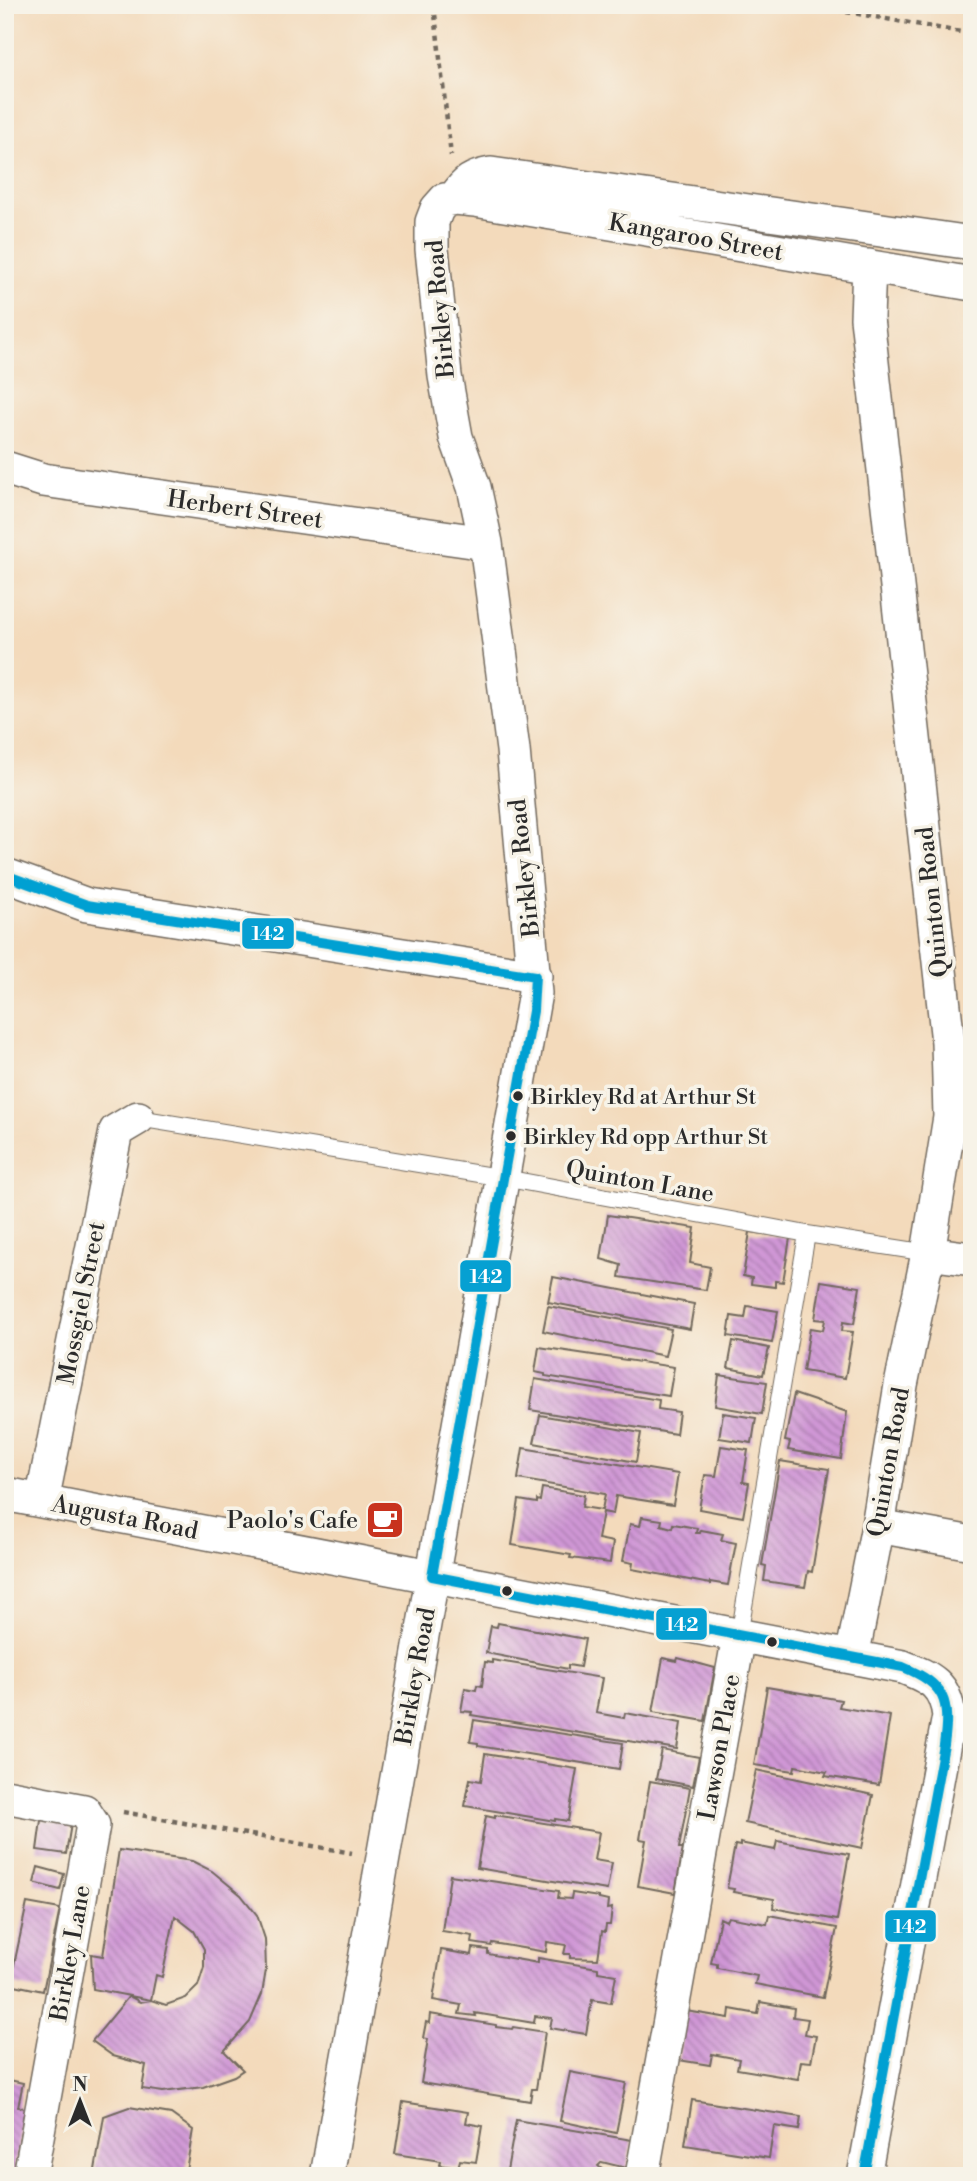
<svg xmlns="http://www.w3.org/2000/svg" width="977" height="2181" font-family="'Libre Bodoni',serif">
	<defs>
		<pattern id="building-back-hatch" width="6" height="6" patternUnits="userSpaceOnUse" patternTransform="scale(1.75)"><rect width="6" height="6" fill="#d097d6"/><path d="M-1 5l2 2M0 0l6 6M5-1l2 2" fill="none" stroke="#a97bae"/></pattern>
	</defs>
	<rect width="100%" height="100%" fill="#f7f3e8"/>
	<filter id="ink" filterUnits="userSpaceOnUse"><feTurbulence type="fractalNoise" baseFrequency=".0143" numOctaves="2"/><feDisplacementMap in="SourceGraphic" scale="14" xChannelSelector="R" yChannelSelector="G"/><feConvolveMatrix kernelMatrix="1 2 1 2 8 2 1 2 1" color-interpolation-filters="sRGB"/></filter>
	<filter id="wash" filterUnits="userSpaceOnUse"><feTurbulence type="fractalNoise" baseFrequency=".00686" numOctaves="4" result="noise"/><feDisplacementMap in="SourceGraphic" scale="28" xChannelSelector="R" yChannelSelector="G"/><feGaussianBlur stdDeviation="1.57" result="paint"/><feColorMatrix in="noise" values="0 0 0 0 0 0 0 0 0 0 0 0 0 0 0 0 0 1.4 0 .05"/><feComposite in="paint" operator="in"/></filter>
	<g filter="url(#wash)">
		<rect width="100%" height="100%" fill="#f3dabb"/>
		<g id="blocks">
			<!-- building -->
			<path fill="url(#building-back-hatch)" d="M608,1215L695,1228L690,1263L710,1267L706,1290L619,1277L621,1265L601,1259Z
				M750,1232L790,1238L783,1282L775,1281V1287L751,1284L752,1278L743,1276Z
				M553,1277L694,1304L690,1329L548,1302Z
				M821,1281L860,1287L854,1324L843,1322L842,1331L853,1332L845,1378L803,1371L810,1328L823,1330L825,1320L815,1319Z
				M548,1306L671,1329L665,1356L543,1331Z
				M747,1306L778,1311L772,1343L728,1336L731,1316L745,1318Z
				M733,1341L769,1348L763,1375L728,1368Z
				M539,1347L674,1367L669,1396L545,1376V1374L535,1372Z
				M719,1375L767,1382L762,1414L715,1406Z
				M535,1379L659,1400L658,1409L679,1412L676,1434L530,1410Z
				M794,1394L847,1412L841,1459L788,1450L790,1442L785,1441Z
				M723,1413L756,1418L752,1443L719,1438Z
				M540,1415L641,1433L636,1462L534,1443Z
				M721,1446L748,1450L743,1482L749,1483L743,1517L699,1509L705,1475L716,1476Z
				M523,1448L678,1474L673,1505L616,1496L613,1514L603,1512L598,1539L613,1542L610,1563L570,1558L571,1555L512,1545L519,1500L537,1503V1500L540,1501L542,1488L584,1495L582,1507L602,1510L605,1494L518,1479Z
				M780,1461L829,1469L812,1572L808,1571L805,1587L764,1581L766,1566L762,1565Z
				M642,1517L662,1520L661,1525L672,1528L673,1524L697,1528L696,1533H700L701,1530L723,1534L721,1540L736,1543L728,1585L710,1582V1584L632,1569L633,1563L623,1561L630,1524L640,1526Z
				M498,1623L585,1639L580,1667L568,1665V1669L486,1653L491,1626L497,1627Z
				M663,1658L677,1661L678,1658L715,1668L705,1721L653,1712Z
				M492,1660L602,1678L596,1713L624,1718L625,1713L681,1723L677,1749L471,1715L472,1712L461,1711L465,1688L476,1690L477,1685L482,1686L485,1662L492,1663Z
				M767,1687L841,1700L839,1707L890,1716L879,1785L825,1776L827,1772L795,1766L794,1771L754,1765Z
				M474,1720L623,1743L619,1769L478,1746V1743L470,1742Z
				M662,1750L699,1757L693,1786L656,1779Z
				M485,1754L577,1769L568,1821L555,1819V1821L465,1806L470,1779L481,1781Z
				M756,1770L873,1795L862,1848L745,1823Z
				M650,1781L690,1788L679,1848H683L675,1893L638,1886L646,1840L640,1839Z
				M495,1815L599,1832L594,1860L612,1863L607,1890L477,1868L486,1816L495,1818Z
				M41,1820L71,1824L66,1854L37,1850Z
				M777,1841L849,1854L837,1920L773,1908L774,1899L733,1892L734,1889L727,1888L735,1845L740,1846V1843L775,1850Z
				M119,1850L192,1861L212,1871L241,1895L257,1915L265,1939L266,1970L262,1994L250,2022L224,2051L243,2070L234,2076L203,2087L163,2092L142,2089L146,2065L113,2056L92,2041L129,1996L140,2002L151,2000L166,2005L186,1998L198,1986L204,1967V1949L194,1931L175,1916L162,1977L156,1975L151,2000L93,1989L91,1954L103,1956Z
				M38,1867L64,1874L60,1890L34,1883Z
				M450,1875L559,1891L558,1898L571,1899L572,1893L599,1897V1899L608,1901L607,1909L612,1908L610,1925H606L605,1932L602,1931L598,1959L570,1958V1954H564L566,1945L547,1942L546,1952L492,1943L491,1946L472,1943L473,1936L442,1931Z
				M27,1903L60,1909L43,1991L10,1984Z
				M769,1915L837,1928L823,1997L755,1984L757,1976L717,1968V1964L711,1963L720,1918L726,1921L728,1917L767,1924Z
				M473,1948L488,1950V1954L538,1963V1958L598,1968V1972L616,1975L611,2003L592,2000L586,2034L550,2028L552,2018L535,2016L534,2023L475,2013L476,2016L459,2014L461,2005L433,2000L441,1950L472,1955Z
				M760,2002L794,2008L793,2017L808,2019L805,2034L816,2036L811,2062L801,2061L798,2079L737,2069L739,2059L712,2054L710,2065L678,2060L686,2011L729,2018L730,2009L758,2014Z
				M430,2014L496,2025V2027L512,2029L513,2027L545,2032L536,2089H532L530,2101L421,2083L428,2039L423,2038L426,2022L429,2023Z
				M570,2072L626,2083L616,2133L560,2121Z
				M5,2079L23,2083L18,2107L25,2108L13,2176H5Z
				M692,2100L801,2117L799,2130L774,2126L769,2158L685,2145Z
				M403,2102L468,2112L466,2123L482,2126L476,2162L460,2160L458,2168L440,2165L441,2161L395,2154Z
				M129,2107L171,2114L193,2130L185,2176H94L104,2116Z
				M516,2120L632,2140L627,2166L626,2168L602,2162L598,2166L603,2170L602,2176H506Z"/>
		</g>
	</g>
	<g filter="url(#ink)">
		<use href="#blocks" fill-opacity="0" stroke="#71685d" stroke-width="2"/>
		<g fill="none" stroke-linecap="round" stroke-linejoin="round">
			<defs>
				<path id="lane" d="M138,1118L504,1178L807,1234L928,1253
					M739,1636L807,1234"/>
				<path id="street" d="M455,198C465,182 473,177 491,174L972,243
					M5,468L43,480L486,543
					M5,875L87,905L535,976
					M928,1253L972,1259
					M5,1494L903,1667C931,1678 945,1684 949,1716L864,2176
					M42,1501L116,1131L138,1118
					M878,1526L972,1543
					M852,1657L878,1526L901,1385L928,1253L950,1117L948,1042L867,318L869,266
					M5,1796L84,1811L93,1825L30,2176
					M327,2176L535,993L513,750L486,543L474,487L456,437L445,376L432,249V222L437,209L445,200L455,198L475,200L972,284
					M642,2176L739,1636"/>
			</defs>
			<!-- lane casing -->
			<use href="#lane" stroke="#71685d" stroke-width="18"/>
			<!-- street casing -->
			<use href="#street" stroke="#71685d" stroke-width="36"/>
			<!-- path -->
			<path stroke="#71685d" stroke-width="4.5" stroke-dasharray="5 5" stroke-linecap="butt" d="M434,5L451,156
				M807,5L972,34
				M123,1812L352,1853"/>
			<!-- lane -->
			<use href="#lane" stroke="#fff" stroke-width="16"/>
			<!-- street -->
			<use href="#street" stroke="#fff" stroke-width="33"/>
			<defs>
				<path id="bus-1" d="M5,875L87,905L535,976
					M432,1576L903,1667C946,1685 950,1700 944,1745L864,2176
					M432,1576L533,1011L535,976"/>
			</defs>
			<!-- bus-1 casing -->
			<use href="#bus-1" stroke="#f7f3e8" stroke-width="16"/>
			<!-- bus-1 -->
			<use href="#bus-1" stroke="#06a0d2" stroke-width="10"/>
		</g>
	</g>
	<!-- icons -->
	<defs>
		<symbol id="cafe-square" viewBox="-11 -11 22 22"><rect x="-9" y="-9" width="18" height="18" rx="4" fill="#c8321e" stroke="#f7f3e8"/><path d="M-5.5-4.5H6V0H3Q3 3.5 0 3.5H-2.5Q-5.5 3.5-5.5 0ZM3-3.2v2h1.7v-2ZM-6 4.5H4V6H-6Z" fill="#fff"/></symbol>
	</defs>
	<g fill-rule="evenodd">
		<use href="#cafe-square" x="363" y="1498" width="44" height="44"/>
	</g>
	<!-- markers -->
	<g fill="#2b2b2b" stroke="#f7f3e8" stroke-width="2.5">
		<circle cx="518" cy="1096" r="6"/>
		<circle cx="511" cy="1136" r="6"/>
		<circle cx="507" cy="1591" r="6"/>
		<circle cx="772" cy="1642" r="6"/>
	</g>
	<g text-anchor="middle" stroke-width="7" stroke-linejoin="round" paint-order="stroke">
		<!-- bus labels -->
		<g font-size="22" fill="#2b2b2b" stroke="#f7f3e8" text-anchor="start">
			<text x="531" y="1104">Birkley Rd at Arthur St</text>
			<text x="524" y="1144">Birkley Rd opp Arthur St</text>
		</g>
		<!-- street labels -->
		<g font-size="24" fill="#2b2b2b" stroke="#f7f3e8">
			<text transform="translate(696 237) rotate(10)" y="8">Kangaroo Street</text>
			<text transform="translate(440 309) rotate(-95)" y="8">Birkley Road</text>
			<text transform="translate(245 509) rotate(8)" y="8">Herbert Street</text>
			<text transform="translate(524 868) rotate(-96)" y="8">Birkley Road</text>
			<text transform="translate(932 902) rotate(-96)" y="8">Quinton Road</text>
			<text transform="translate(640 1181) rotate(10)" y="8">Quinton Lane</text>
			<text transform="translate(81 1303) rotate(-79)" y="8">Mossgiel Street</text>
			<text transform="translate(888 1462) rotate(-80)" y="8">Quinton Road</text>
			<text transform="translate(125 1517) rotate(11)" y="8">Augusta Road</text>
			<text transform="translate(415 1676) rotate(-80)" y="8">Birkley Road</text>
			<text transform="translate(719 1747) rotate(-80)" y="8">Lawson Place</text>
			<text transform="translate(70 1953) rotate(-80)" y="8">Birkley Lane</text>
		</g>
		<!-- poi labels -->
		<g font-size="24" fill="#2b2b2b" stroke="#f7f3e8" text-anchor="end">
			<text x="358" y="1528">Paolo's Cafe</text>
		</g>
	</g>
	<g stroke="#f7f3e8" stroke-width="2.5">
		<rect x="241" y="917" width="54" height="33" rx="7" fill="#06a0d2"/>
		<rect x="459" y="1259" width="53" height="34" rx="7" fill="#06a0d2"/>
		<rect x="655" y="1607" width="53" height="34" rx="7" fill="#06a0d2"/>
		<rect x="884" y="1909" width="53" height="34" rx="7" fill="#06a0d2"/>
	</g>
	<g font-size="19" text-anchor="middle" font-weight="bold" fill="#fff">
		<text x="268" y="940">142</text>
		<text x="486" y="1283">142</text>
		<text x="682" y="1631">142</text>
		<text x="910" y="1933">142</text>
	</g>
	<!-- margin -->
	<rect width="977" height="2181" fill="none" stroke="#f7f3e8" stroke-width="28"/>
	<!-- north arrow -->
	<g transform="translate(80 2101)" stroke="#f7f3e8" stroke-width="5" paint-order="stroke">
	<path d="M0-5L12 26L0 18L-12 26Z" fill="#2b2b2b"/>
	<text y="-10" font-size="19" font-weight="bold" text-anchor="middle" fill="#2b2b2b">N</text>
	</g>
</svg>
